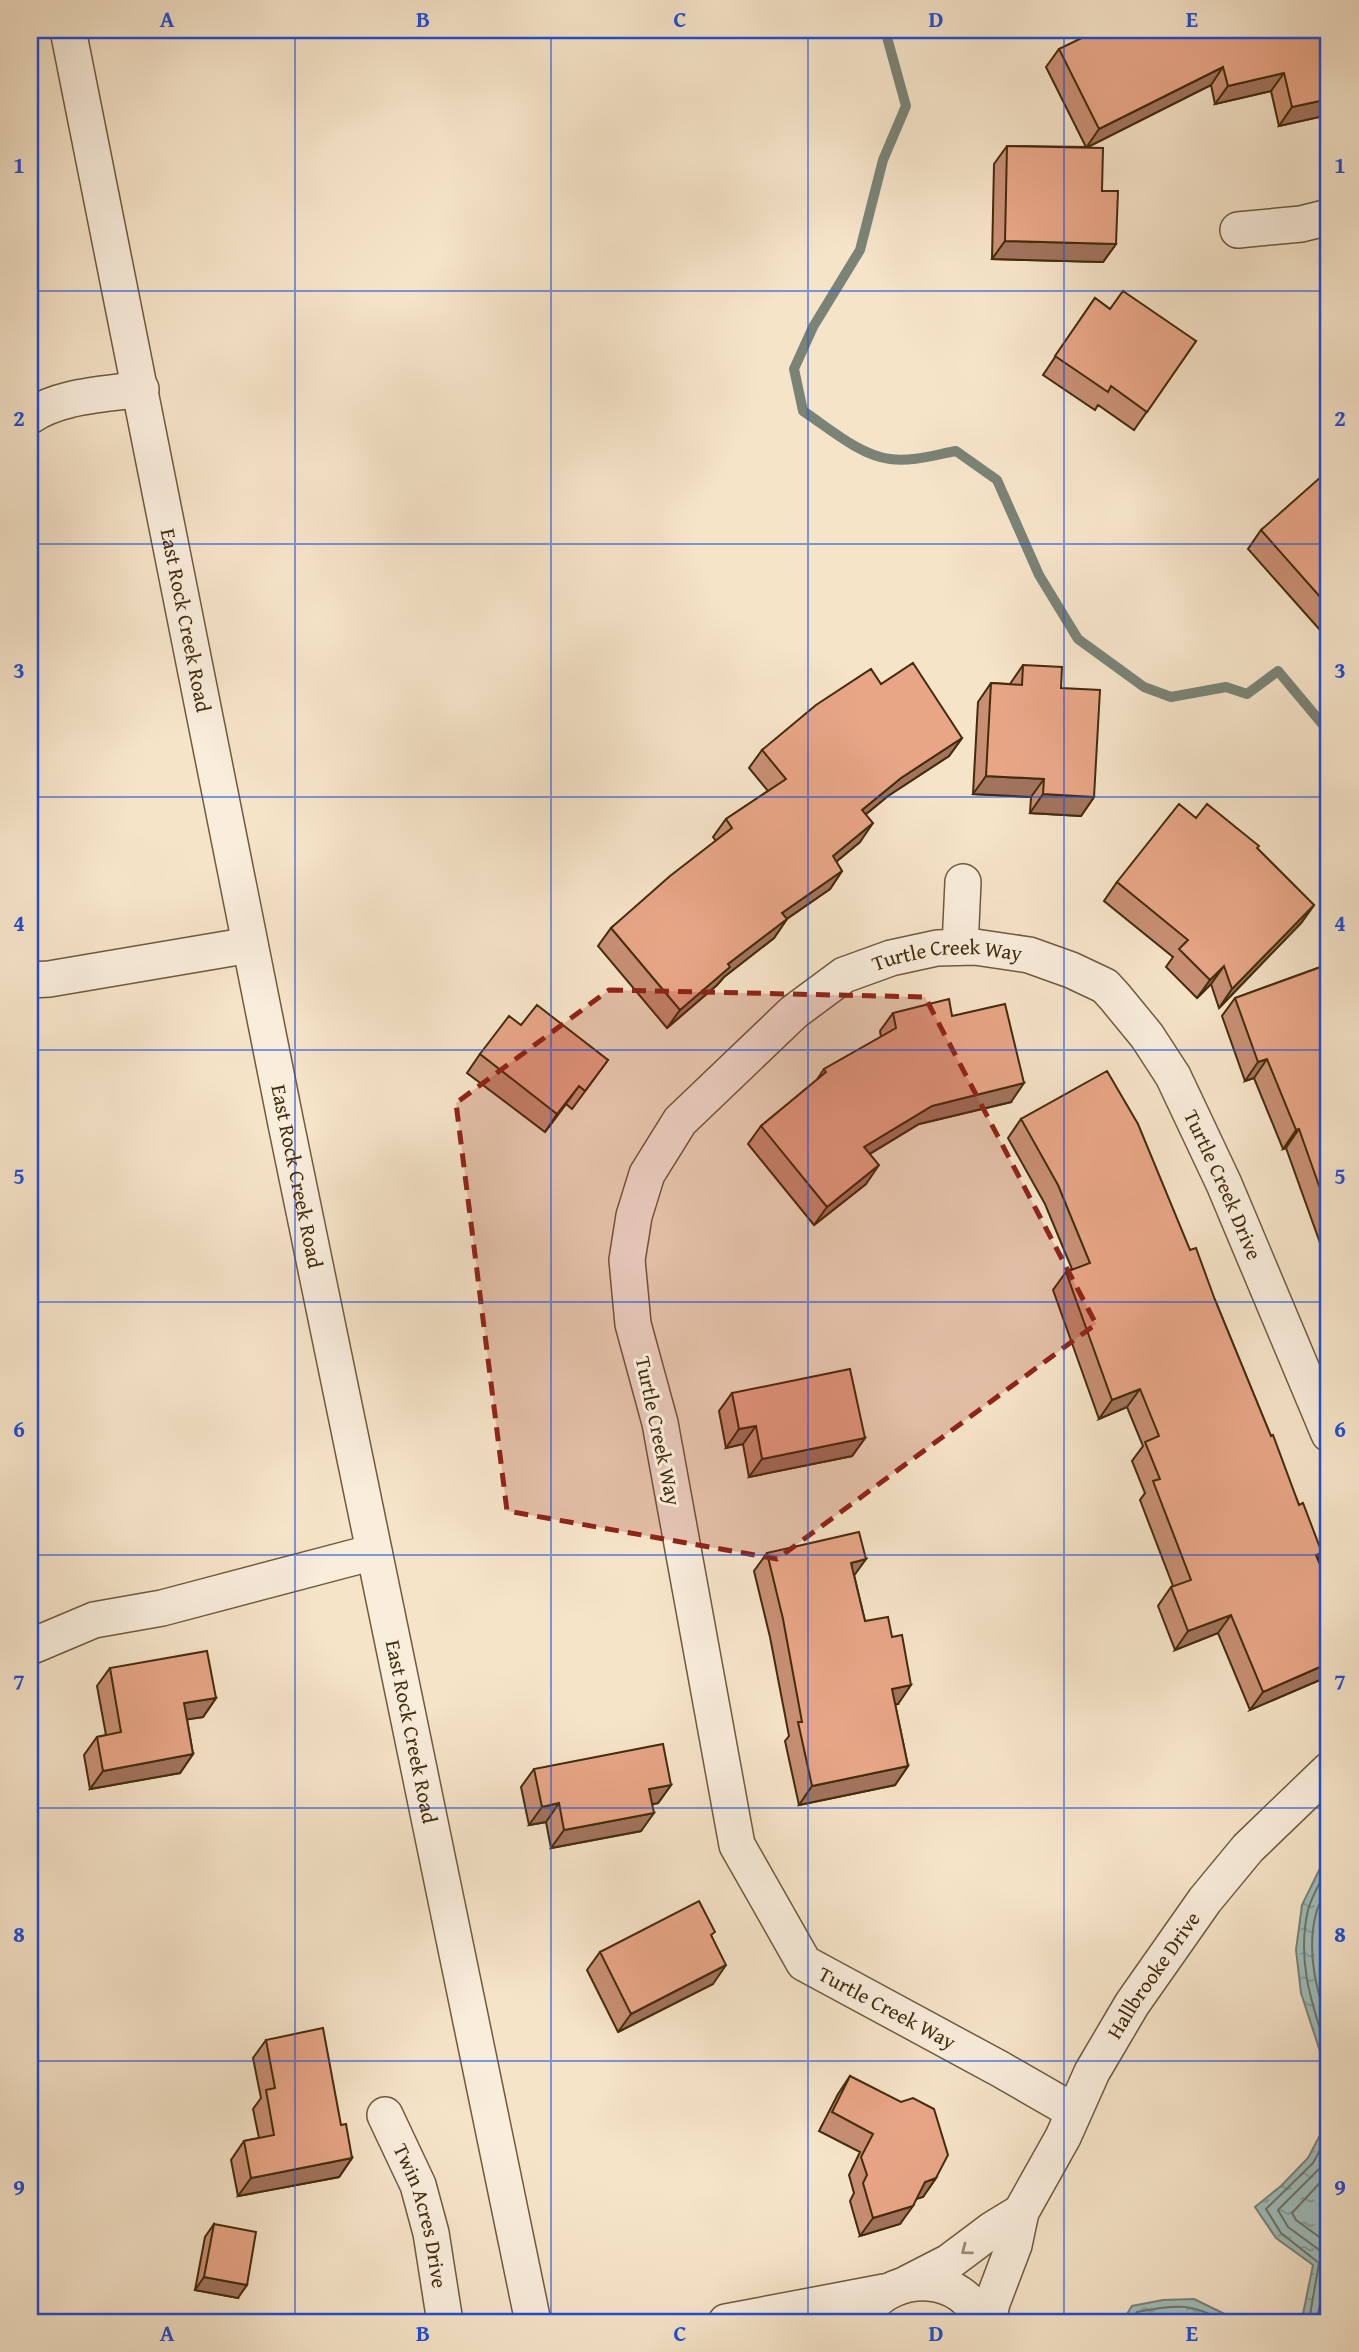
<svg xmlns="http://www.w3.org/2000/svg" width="1359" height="2352" font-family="'Gentium Book Plus',serif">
	<defs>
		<pattern id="water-ripples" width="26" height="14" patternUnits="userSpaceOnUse" patternTransform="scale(1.75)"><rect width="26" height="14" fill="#9ebdbd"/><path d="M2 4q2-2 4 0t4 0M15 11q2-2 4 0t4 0" fill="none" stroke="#829a98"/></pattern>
	</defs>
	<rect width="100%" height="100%" fill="#f6e4c9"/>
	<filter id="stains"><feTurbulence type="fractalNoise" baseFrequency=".00286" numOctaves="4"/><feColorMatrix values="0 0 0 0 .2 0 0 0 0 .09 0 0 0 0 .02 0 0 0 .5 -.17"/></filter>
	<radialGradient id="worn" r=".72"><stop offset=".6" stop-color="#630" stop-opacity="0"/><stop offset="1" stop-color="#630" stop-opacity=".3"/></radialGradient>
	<!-- water -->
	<path fill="url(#water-ripples)" stroke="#7a8376" stroke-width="2" d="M1329,1850V2087V2079L1301,1993L1296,1950L1302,1905Z
		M1329,2118V2314L1324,2322H1298L1303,2314L1313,2265L1276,2238L1255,2207L1281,2186L1308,2158Z
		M1194,2299L1241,2322H1122L1132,2306L1163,2300Z"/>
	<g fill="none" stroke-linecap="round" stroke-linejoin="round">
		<!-- shore -->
		<path stroke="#707464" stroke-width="2" d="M1329,1866C1322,1879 1312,1895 1308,1910C1296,1963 1313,2007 1329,2057
			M1329,1885C1325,1893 1320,1902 1317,1910C1305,1950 1317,1991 1329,2029
			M1329,1909L1323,1950L1329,1995
			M1329,2173L1292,2213L1296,2220L1329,2244
			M1130,2322L1137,2312C1177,2304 1190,2303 1227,2322
			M1306,2322L1310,2315L1319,2263L1281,2233L1266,2209L1313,2163L1329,2133
			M1316,2322L1328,2269V2260L1322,2252L1288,2227L1278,2210L1320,2168L1329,2151"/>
		<!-- stream -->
		<path stroke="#7a8376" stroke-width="10" d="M885,30L906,106L883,160L860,250L813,327L794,369L803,411C829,428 859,455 890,459C912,462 934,455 956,451L997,480L1039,575L1078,639L1144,687L1171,697L1226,687L1247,694L1278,671L1329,732"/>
		<defs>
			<g id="minor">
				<path id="s1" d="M68,30L286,1124L533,2322"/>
				<path d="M1238,230L1301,224L1329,217"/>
				<path d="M30,416C62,395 103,395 141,389"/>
				<path d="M960,947L963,882"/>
				<path d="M30,980L49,979L250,945"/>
				<path d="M30,1647L94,1620L162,1608L374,1552"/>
				<path id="s2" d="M1073,2111L1000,2069L804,1963L737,1845L660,1423L633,1324L627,1260L634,1216L647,1174L680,1121L794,1012L844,975L891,958L937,948L975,947L1029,955L1071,970L1105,986L1115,997L1147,1036L1173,1076L1224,1184L1329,1434"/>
				<path id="s3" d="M385,2115L418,2185L431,2233L445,2322"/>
				<path d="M908,2283L949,2262L993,2229L1021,2212"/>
				<path d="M867,2310C896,2271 964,2273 981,2322"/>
				<path d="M726,2322L884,2292"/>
				<path id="s4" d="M988,2322L992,2303L1014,2245L1021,2212L1063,2137L1092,2072L1132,2004L1205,1900L1248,1848L1329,1770"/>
			</g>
		</defs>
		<!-- minor casing -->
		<use href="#minor" stroke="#705a3b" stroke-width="38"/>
		<!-- minor -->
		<use href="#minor" stroke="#f9eddc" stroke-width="35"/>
	</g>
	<!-- wall -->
	<path fill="#c88f74" stroke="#432c0c" stroke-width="2" d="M1329,30V120L1328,115L1279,126L1271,91L1215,104L1211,85L1087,147L1102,191L1116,244L1103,262L992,259L994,164L1007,146L1086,147L1046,67L1059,49Z
		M1095,298L1110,309L1196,341L1134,430L1098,405L1095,410L1043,375Z
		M1329,481V622L1320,630L1248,549L1261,530Z
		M1023,665L1061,688L1094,797L1081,816L1030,813L1031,797L973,794L978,702L991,683L1010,684Z
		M881,684L962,738L949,756L888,796L865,815L860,842L836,862L842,871L830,889L787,919L774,938L724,977L717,985L667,1028L598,946L611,928L716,841L713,837L726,819L768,791L749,768L762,750Z
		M1196,818L1257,848L1314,905L1301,923L1219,1008L1211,984L1197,998L1166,967L1173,957L1104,901L1117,882Z
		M1329,964V1268L1286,1148L1283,1149L1254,1078L1245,1081L1222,1016L1235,998Z
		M893,1013L952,1016L1011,1102L919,1124L870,1154L866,1184L814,1225L748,1144L761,1126L816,1081L824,1069L881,1037L880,1031Z
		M521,1025L608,1060L572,1109L566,1104L545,1132L467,1073L480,1054Z
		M1021,1119L1190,1250L1215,1300L1299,1505L1322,1553L1318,1558L1329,1586V1676L1250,1710L1218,1633L1175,1650L1158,1606L1171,1587L1173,1586L1140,1500L1145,1493L1132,1461L1143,1446L1127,1407L1099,1419L1053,1290L1066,1272L1072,1269L1045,1204L1008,1138Z
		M732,1393L865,1438L852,1456L749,1477L743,1444L726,1448L719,1411Z
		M767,1553L866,1559L854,1575L865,1621L898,1704H895L908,1766L895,1785L799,1805L785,1741L789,1736L770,1637L754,1571Z
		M110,1668L216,1698L203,1717L187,1719L193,1754L180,1773L90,1789L84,1755L97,1737L106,1735L97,1686Z
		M534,1769L671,1785L658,1803L652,1804L641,1831L551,1848L546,1822L529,1825L521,1787Z
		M712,1937L713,1984L618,2032L587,1970L600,1952Z
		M266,2040L341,2125L352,2158L339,2177L238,2196L231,2160L244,2141L259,2138L253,2109L261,2098L253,2058Z
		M850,2076L936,2178L923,2197L916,2199L900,2224L860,2236L850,2201L854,2193L849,2175L860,2152L819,2131L838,2094Z
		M214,2224L238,2298L195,2290L205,2237Z"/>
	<!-- shaded-wall -->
	<path fill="#a2745e" stroke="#432c0c" stroke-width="2" d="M1223,67L1211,85L1086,148L1099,129Z
		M1284,73L1271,91L1215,104L1228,86Z
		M1329,99V113L1328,115L1279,126L1292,107Z
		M1005,241L1116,244L1103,262L992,259Z
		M1329,617V622L1320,630Z
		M962,738L949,756L888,796L849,828L862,810L901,778Z
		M986,776L1044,779L1031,797L973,794Z
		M1043,794L1094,797L1081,816L1030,813Z
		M873,823L860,842L820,875L833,856Z
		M842,871L830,889L769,931L782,913Z
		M1314,905L1301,923L1219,1008L1232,989Z
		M787,919L774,938L724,977L717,985L667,1028L680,1010L728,964Z
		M1224,966L1211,984L1197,998L1210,980Z
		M1267,1059L1254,1078L1245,1081L1258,1062Z
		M1024,1083L1011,1102L919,1124L851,1165L864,1147L932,1106Z
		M579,1086L566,1104L545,1132L557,1114Z
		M1299,1129L1286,1148L1283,1149L1296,1130Z
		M879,1165L866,1184L814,1225L827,1207Z
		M1140,1389L1127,1407L1099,1419L1112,1400Z
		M756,1426L743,1444L726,1448L739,1429Z
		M865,1438L852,1456L749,1477L762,1459Z
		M866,1559L853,1577L851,1563Z
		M1231,1615L1218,1633L1175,1650L1188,1631Z
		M1329,1663V1676L1250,1710L1263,1692Z
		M911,1685L898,1704L879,1707L892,1689Z
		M216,1698L203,1717L171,1722L184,1703Z
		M193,1754L180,1773L90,1789L103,1771Z
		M908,1766L895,1785L799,1805L812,1786Z
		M671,1785L658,1803L636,1808L649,1789Z
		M559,1803L546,1822L529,1825L542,1807Z
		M654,1813L641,1831L551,1848L564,1830Z
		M726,1965L713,1984L618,2032L631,2014Z
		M352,2158L339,2177L238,2196L251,2178Z
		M936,2178L923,2197L912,2200L925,2182Z
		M913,2206L900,2224L860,2236L873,2218Z
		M204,2277L247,2285L238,2298L195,2290Z"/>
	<!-- building -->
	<path fill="#e8a687" stroke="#432c0c" stroke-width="2" d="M1098,30H1329V99L1292,107L1284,73L1228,86L1223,67L1099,129L1059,49Z
		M1007,146L1103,148L1102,191H1118L1116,244L1005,241Z
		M1123,291L1196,341L1147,412L1111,386L1108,392L1055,356L1095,298L1110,309Z
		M1323,475L1329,481V607L1261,530Z
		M913,663L962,738L901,778L862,810L873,823L833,856L842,871L782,913L787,919L728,964L730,967L680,1010L611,928L670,876L732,828L726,819L786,779L762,750L816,705L871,669L881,684Z
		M1023,665L1062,667L1061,688L1100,690L1094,797L1043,794L1044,779L986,776L991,683L1022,685Z
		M1179,804L1196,818L1207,804L1259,846L1257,848L1314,905L1232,989L1224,966L1210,980L1179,949L1188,940L1117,882Z
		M1329,964V1214L1299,1129L1296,1130L1267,1059L1258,1062L1235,998Z
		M949,999L952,1016L1005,1004L1024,1083L932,1106L864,1147L879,1165L827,1207L761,1126L826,1072L824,1069L896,1028L893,1013Z
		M537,1005L608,1060L585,1091L579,1086L557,1114L480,1054L509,1016L521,1025Z
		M1107,1071L1138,1124L1190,1250L1196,1248L1215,1300L1271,1436L1273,1435L1299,1505L1303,1503L1322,1553L1316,1555L1329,1586V1663L1263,1692L1231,1615L1188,1631L1171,1587L1191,1580L1153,1481L1160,1479L1145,1442L1159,1436L1140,1389L1112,1400L1066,1272L1090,1263L1058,1185L1021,1119Z
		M850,1369L865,1438L762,1459L756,1426L739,1429L732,1393Z
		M859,1532L866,1559L851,1563L865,1621L888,1617L892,1637L902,1635L911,1685L892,1689L908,1766L812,1786L798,1722H802L783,1619L767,1553Z
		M207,1651L216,1698L184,1703L193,1754L103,1771L97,1737L121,1732L110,1668Z
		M663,1744L671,1785L649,1789L654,1813L564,1830L559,1803L542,1807L534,1769Z
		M699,1901L715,1932L711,1935L726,1965L631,2014L600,1952Z
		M323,2028L341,2125L346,2124L352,2158L251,2178L244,2141L274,2135L266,2090L275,2088L266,2040Z
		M850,2076L901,2102L913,2098L934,2109L948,2155L936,2178L925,2182L913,2206L873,2218L863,2183L867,2175L861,2157L873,2134L832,2112Z
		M214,2224L256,2232L247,2285L204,2277Z"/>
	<!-- one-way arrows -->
	<defs><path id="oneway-chevron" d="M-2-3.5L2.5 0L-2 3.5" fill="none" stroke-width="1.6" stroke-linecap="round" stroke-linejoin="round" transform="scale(1.75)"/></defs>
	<use stroke="#9e8c74" href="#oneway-chevron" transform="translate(966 2250) rotate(143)"/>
	<!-- marked area -->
	<path fill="#8f2418" fill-opacity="0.2" stroke="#8f2418" stroke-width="5" stroke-dasharray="14 9" stroke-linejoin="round" d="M609,990L925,997L1096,1324L777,1559L507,1511L456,1103Z"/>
	<!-- grid -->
	<path fill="none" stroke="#1d4ed8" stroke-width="2" stroke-opacity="0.55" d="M295,30V2322M551,30V2322M808,30V2322M1064,30V2322M30,291H1329M30,544H1329M30,797H1329M30,1050H1329M30,1302H1329M30,1555H1329M30,1808H1329M30,2061H1329"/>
	<g text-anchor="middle" stroke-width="6" stroke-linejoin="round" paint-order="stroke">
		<!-- street labels -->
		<g font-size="21" fill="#432c0c" stroke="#f9eddc">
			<text dy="7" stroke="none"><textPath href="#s1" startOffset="602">East Rock Creek Road</textPath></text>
			<text dy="7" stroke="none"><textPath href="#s2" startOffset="1516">Turtle Creek Way</textPath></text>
			<text dy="7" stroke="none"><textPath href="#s1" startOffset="1169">East Rock Creek Road</textPath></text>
			<text dy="7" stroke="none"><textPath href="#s2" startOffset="1914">Turtle Creek Drive</textPath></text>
			<text transform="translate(658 1431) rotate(78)" y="7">Turtle Creek Way</text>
			<text dy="7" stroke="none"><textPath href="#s1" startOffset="1736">East Rock Creek Road</textPath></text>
			<text dy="7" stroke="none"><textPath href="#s4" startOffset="387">Hallbrooke Drive</textPath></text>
			<text transform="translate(887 2008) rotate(28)" y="7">Turtle Creek Way</text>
			<text dy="7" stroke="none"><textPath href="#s3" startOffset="108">Twin Acres Drive</textPath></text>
		</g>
	</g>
	<!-- margin -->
	<rect width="1359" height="2352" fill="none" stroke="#f6e4c9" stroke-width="77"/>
	<rect x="38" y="38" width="1282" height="2276" fill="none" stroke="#1d4ed8" stroke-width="2.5"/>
	<g font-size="23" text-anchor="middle" font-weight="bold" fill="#1d4ed8">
		<text x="167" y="27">A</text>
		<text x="423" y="27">B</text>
		<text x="680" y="27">C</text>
		<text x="936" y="27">D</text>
		<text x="1192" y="27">E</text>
		<text x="19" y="173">1</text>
		<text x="1340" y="173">1</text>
		<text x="19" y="426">2</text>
		<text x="1340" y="426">2</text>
		<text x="19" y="678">3</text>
		<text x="1340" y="678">3</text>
		<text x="19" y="931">4</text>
		<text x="1340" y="931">4</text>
		<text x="19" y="1184">5</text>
		<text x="1340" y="1184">5</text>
		<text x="19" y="1437">6</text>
		<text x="1340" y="1437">6</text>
		<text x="19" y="1690">7</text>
		<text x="1340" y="1690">7</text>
		<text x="19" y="1942">8</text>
		<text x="1340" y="1942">8</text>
		<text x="19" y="2195">9</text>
		<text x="1340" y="2195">9</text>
		<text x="167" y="2341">A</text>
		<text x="423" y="2341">B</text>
		<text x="680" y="2341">C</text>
		<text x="936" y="2341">D</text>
		<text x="1192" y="2341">E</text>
	</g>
	<rect width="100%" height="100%" filter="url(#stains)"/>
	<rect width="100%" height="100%" fill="url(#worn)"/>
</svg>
